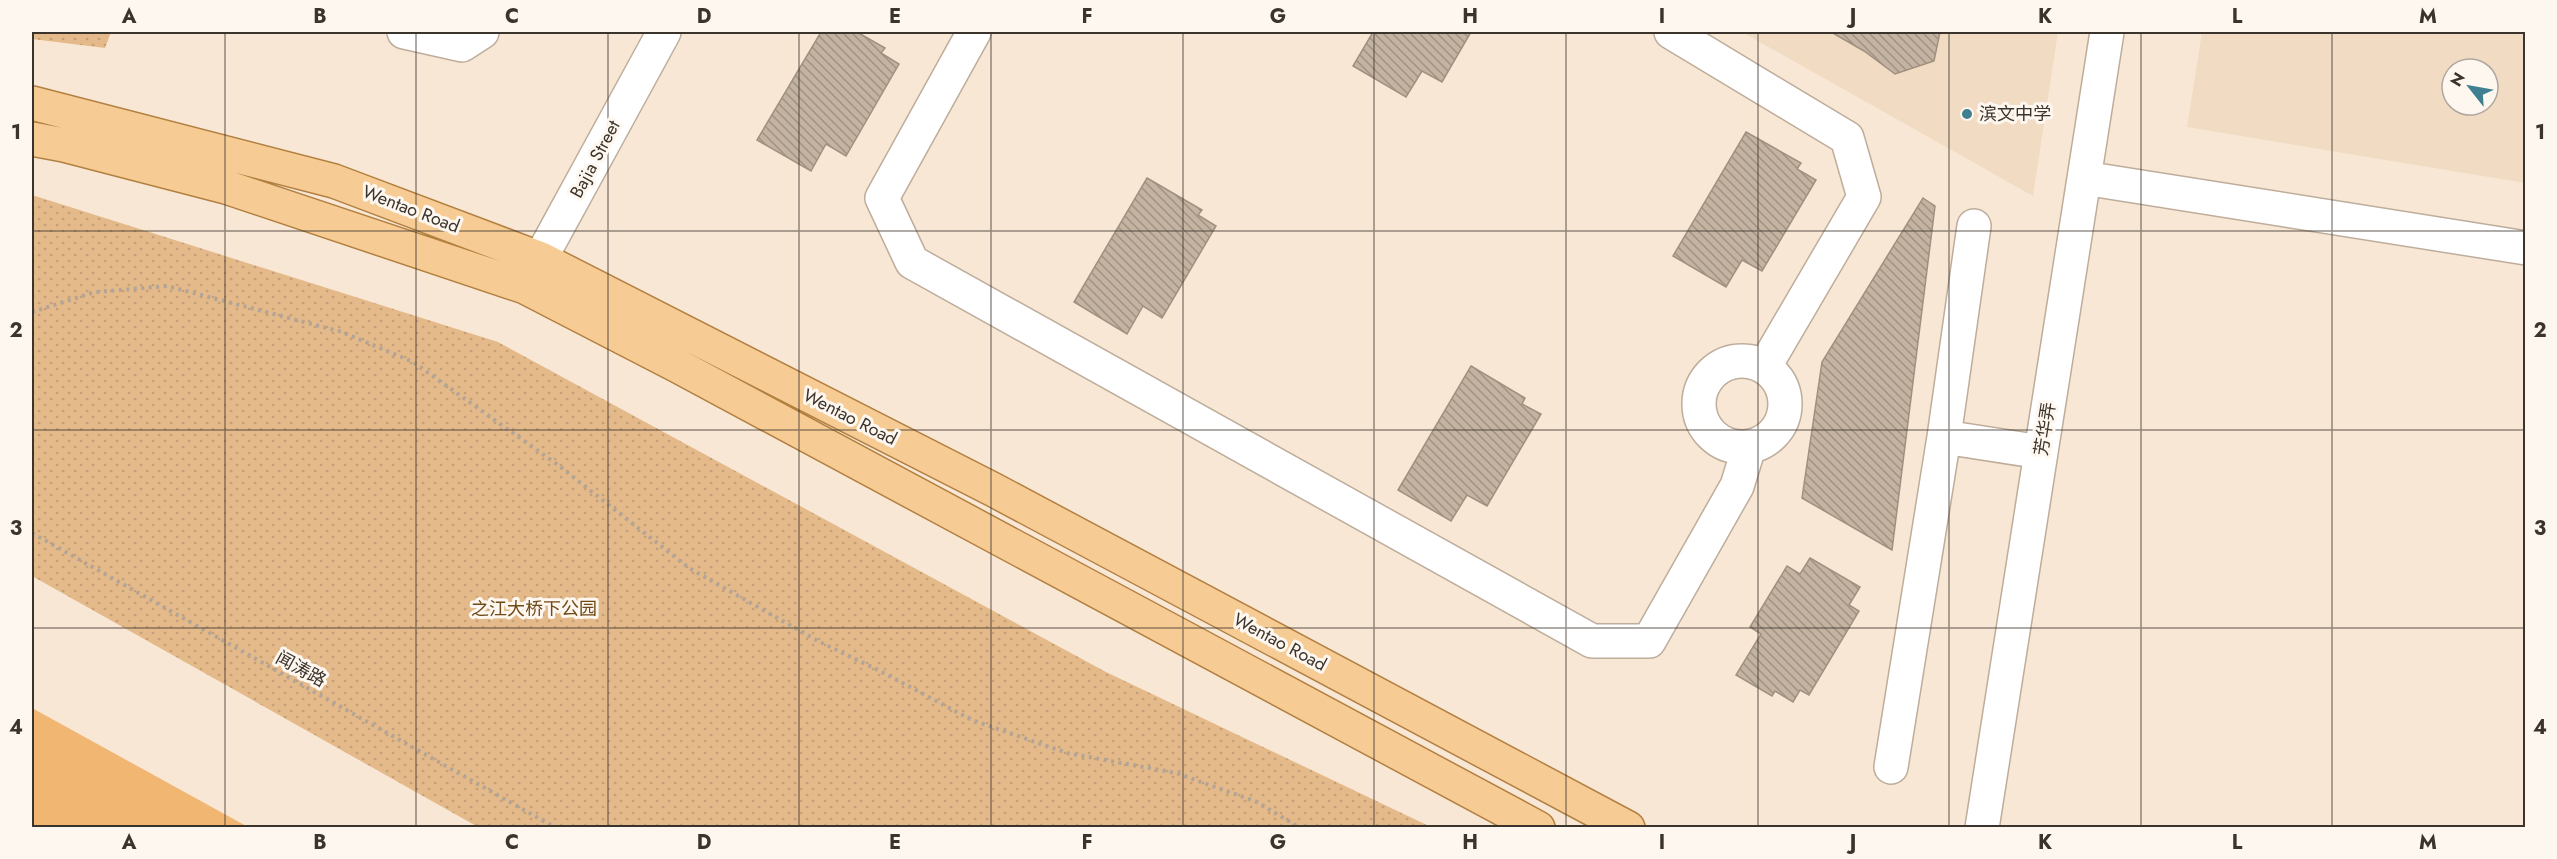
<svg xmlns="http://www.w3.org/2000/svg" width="2557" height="859" font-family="Jost,'Noto Sans SC',sans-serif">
	<defs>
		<pattern id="grass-dots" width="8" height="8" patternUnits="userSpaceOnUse" patternTransform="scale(1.5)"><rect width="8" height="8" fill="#e5ba8a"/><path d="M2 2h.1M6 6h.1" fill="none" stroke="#c5a077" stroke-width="1.8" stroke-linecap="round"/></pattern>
		<pattern id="building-back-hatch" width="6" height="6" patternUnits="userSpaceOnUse" patternTransform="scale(1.5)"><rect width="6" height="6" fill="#c4b3a1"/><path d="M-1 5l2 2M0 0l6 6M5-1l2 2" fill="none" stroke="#a09284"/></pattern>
	</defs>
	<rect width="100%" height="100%" fill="#f9e7d5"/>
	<!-- built -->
	<path fill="#f2dbc3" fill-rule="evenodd" d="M1742,32H2058L2033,196Z
		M2202,32H2525V183L2187,127ZM2452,69H2488V105H2452Z"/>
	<!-- grass -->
	<path fill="url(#grass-dots)" d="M32,32H111L105,48L32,39Z
		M32,195L498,342L1106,672L1431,827H478L32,576Z"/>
	<!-- water -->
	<path fill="#f0b672" d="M32,708L248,827H32Z"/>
	<!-- building -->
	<path fill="url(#building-back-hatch)" stroke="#a0907f" stroke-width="1.5" d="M821,32H857L885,48L881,53L899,64L846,156L826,144L811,171L757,140Z
		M1373,32H1471L1442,82L1422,71L1406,97L1353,66Z
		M1831,32H1940L1934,61L1895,74L1864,51Z
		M1746,132L1801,163L1797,169L1816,180L1762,271L1742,260L1726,287L1673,256Z
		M1147,178L1202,210L1198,215L1216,226L1162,318L1143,306L1127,334L1074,302Z
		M1923,198L1935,206L1892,550L1802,498L1822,362Z
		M1471,366L1525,398L1522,404L1541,414L1487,506L1467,495L1451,521L1398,490Z
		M1810,558L1860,587L1849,605L1859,611L1809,695L1800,690L1793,702L1775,691L1772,696L1736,675L1761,634L1750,627L1787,566L1800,574Z"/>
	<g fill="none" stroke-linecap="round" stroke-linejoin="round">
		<defs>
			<path id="minor" d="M404,32L462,45L482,32
				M974,32L882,198L912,262L1592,641H1649L1737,486L1749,447
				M1671,32L1847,138L1864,197L1765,366
				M2084,178L2526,248
				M527,283L664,32
				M1699 404a43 43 0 1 1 86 0a43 43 0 1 1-86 0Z
				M1944,437L2041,452
				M1891,767L1944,437L1974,226
				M1982,828L2107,32"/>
			<path id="major" d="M32,103L334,181L541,259L994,490L1628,828
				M32,139L64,145L226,187L525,287L678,366L1538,828"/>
		</defs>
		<!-- minor casing -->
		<use href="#minor" stroke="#bead9b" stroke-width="36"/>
		<!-- major casing -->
		<use href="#major" stroke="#b28041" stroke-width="36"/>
		<!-- path -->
		<path stroke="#b2a496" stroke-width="4" stroke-dasharray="3 4.5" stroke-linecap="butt" d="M32,312L95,292L167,286L342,332L413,362L558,465L689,568L818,641L880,671L972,720L1067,753L1176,773L1257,802L1300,828
			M32,533L556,828"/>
		<!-- minor -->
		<use href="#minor" stroke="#fff" stroke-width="33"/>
		<!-- major -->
		<use href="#major" stroke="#f7cb94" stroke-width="33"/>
	</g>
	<!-- grid -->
	<path fill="none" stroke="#3b342d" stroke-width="1.5" stroke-opacity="0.55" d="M225,32V828M416,32V828M608,32V828M799,32V828M991,32V828M1183,32V828M1374,32V828M1566,32V828M1758,32V828M1949,32V828M2141,32V828M2332,32V828M32,231H2526M32,430H2526M32,628H2526"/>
	<!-- markers -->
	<circle fill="#3e7f91" stroke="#fef7ef" stroke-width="2" cx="1967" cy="114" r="6"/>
	<g text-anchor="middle" stroke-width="6" stroke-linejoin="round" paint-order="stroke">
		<!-- poi labels -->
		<g font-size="18" fill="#3b342d" stroke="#fef7ef" text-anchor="start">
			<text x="1979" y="120">滨文中学</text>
		</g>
		<!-- street labels -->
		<g font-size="18" fill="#3b342d" stroke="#fef7ef">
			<text transform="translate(595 159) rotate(-62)" y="6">Bajia Street</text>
			<text transform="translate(411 209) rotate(21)" y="6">Wentao Road</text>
			<text transform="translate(850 417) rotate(27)" y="6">Wentao Road</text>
			<text transform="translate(2045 429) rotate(-81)" y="6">芳华弄</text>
			<text transform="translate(1280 642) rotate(28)" y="6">Wentao Road</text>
			<text transform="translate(301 669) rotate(29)" y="6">闻涛路</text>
		</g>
		<!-- park labels -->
		<g font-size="18" fill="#6f4916" stroke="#fef7ef">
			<text x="534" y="615">之江大桥下公园</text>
		</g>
	</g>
	<!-- border -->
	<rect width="2557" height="859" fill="none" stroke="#fef7ef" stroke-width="66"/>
	<!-- north arrow -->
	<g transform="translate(2470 87) rotate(301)"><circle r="28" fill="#fef7ef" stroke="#b0a9a1" stroke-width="1.5"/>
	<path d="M0-4.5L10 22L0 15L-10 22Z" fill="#3e7f91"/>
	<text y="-9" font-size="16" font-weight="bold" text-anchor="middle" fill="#3b342d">N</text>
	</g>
	<rect x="33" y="33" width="2491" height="793" fill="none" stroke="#3b342d" stroke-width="2"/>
	<g font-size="20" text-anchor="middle" font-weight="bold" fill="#3b342d">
		<text x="129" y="23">A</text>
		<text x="320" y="23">B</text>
		<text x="512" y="23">C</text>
		<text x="704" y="23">D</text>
		<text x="895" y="23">E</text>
		<text x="1087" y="23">F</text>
		<text x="1278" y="23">G</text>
		<text x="1470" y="23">H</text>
		<text x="1662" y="23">I</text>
		<text x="1853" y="23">J</text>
		<text x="2045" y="23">K</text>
		<text x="2237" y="23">L</text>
		<text x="2428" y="23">M</text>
		<text x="16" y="139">1</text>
		<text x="2540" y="139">1</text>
		<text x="16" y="337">2</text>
		<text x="2540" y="337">2</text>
		<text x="16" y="535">3</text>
		<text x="2540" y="535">3</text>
		<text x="16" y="734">4</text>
		<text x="2540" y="734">4</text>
		<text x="129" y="849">A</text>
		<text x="320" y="849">B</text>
		<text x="512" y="849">C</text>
		<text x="704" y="849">D</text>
		<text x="895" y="849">E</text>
		<text x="1087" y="849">F</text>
		<text x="1278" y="849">G</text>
		<text x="1470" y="849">H</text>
		<text x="1662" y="849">I</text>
		<text x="1853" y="849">J</text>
		<text x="2045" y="849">K</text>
		<text x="2237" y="849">L</text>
		<text x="2428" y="849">M</text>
	</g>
</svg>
